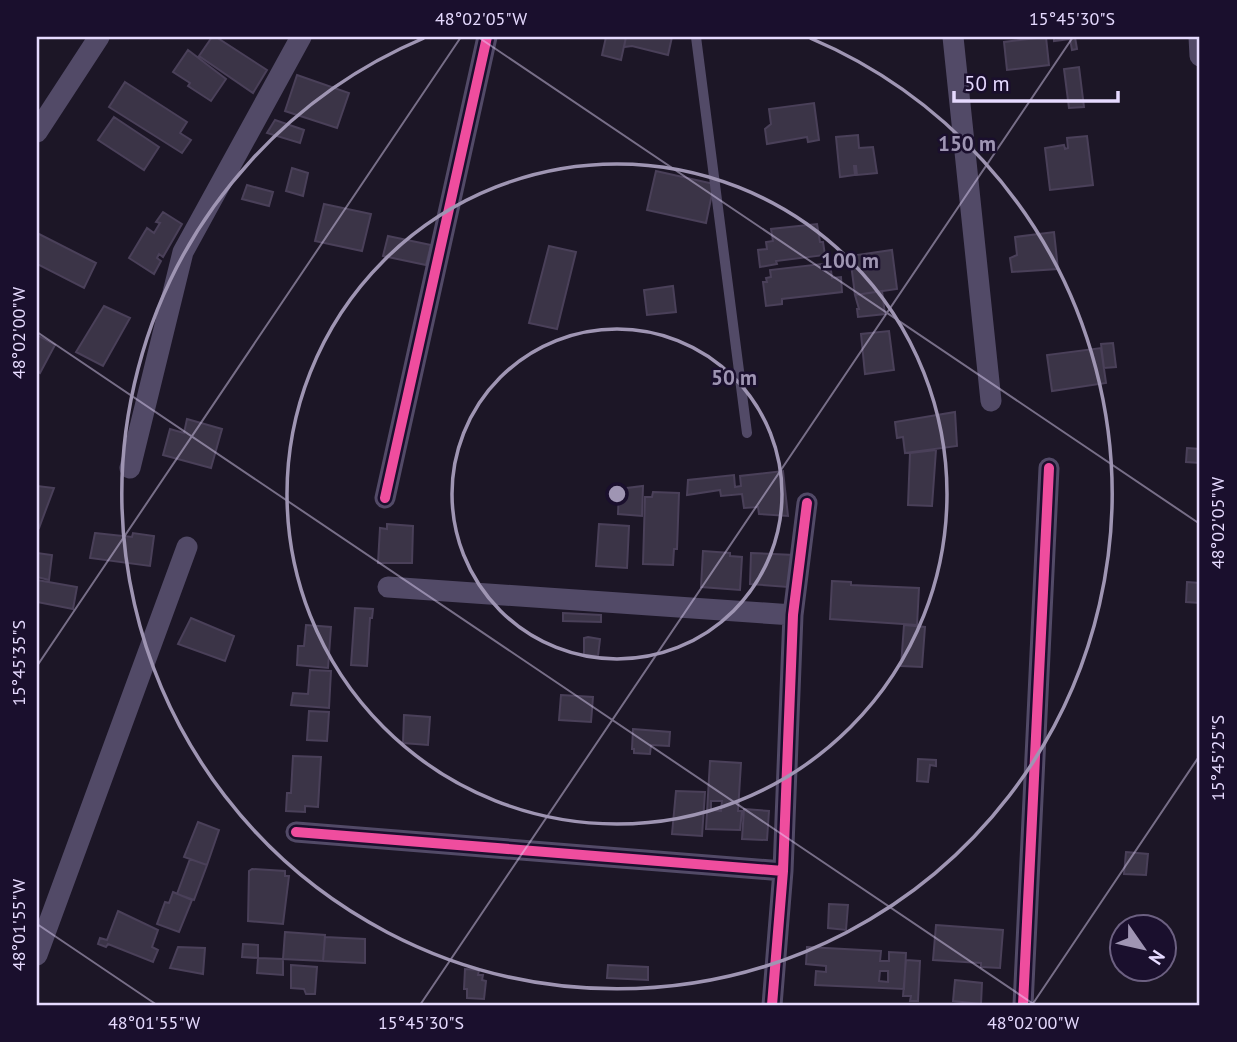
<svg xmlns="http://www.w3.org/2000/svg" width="1237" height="1042" font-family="'PT Sans',sans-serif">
	<rect width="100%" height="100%" fill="#1c1626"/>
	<!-- building -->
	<path fill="#3b3447" stroke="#4a4059" stroke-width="2" fill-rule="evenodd" d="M212,37H216L267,70L253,93L199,56Z
		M606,37H626L621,60L602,55Z
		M626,37H672L668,55L632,46L624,47Z
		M1046,37L1049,65L1007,70L1004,42Z
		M1054,37H1075L1077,49L1072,50L1070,39L1054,41Z
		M188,50L226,79L211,101L188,86L190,83L173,72Z
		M1079,67L1084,107L1069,108L1064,69Z
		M297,75L349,93L337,128L285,111Z
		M125,82L187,122L180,133L191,140L182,153L109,107Z
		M814,103L819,140L808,142L807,137L767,144L765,129L771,124L769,109Z
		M114,117L159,147L144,170L98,140Z
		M275,120L304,130L300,143L267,133Z
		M858,135L859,148L873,147L877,173L857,175L856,166H854L855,175L840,177L836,137Z
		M1087,136L1093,185L1050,190L1045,148L1064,145L1065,149L1068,148L1067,138Z
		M292,168L308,173L303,196L286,191Z
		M656,171L714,184L706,223L647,210Z
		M247,185L273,192L269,206L242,199Z
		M324,204L371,214L362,251L315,241Z
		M163,212L182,224L163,257L159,254L157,258L161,261L154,274L129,258L147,228L154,233L160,223L156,222Z
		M817,224L820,242H823L825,255L776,261L777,264L760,267L758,250L767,249L766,242L773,241L771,229Z
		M1054,232L1058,269L1012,272L1010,258L1017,255L1015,237Z
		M37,233L96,263L84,288L37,264Z
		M388,236L431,245L426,265L383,256Z
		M549,246L576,252L557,329L529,323Z
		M892,250L897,289L855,295L850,256Z
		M830,263L832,278L841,277L842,292L782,299V304L766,306L763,282H767L766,278L771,277L770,270Z
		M673,286L676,312L647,315L644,290Z
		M882,291L885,314L858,317L857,309H859L855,295Z
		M104,306L130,318L103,366L76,352Z
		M889,331L894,370L865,374L861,334Z
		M37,335L55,345L40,373L37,371Z
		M1113,343L1116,367L1104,368L1101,344Z
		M1101,348L1106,383L1052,391L1047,355Z
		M955,412L957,446L905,453L903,437L897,438L895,422Z
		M187,419L222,429L211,468L163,455L170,429L184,433Z
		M1187,448L1200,449V463L1186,462Z
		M936,450L932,506L908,505L910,453Z
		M783,471L788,516L759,514L758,507L744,508L742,494L721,496L720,490L687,495L688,480L734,475L735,487L741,486L740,476Z
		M37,486L54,488L39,528L37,527Z
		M643,486L642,516L618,514L619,489Z
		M653,492L679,493L677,549H674L673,565L643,564L645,497H652Z
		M387,524L413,526L412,563H378L380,528L387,529Z
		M599,524L629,526L627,568L596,566Z
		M95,533L132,537L133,533L154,536L150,566L90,558Z
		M703,551L730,553V556L742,557L740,590L701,587Z
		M37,553L52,555L49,580L37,577Z
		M751,553L794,555L788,587L750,584Z
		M37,580L77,587L73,609L37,602Z
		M832,581L851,582V585L919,588L917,625L830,619Z
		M1187,582L1200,583V603L1186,602Z
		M355,608L373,609L372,618H370L367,666L351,665Z
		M563,613L601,615V622L563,621Z
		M191,618L234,636L225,661L178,644Z
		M306,625L331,627L328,668L297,665L298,646H304Z
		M904,625L925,627L922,667L901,666Z
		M588,637L600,639L598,656L584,655V638Z
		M310,670L331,671L329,708L291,705L293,693L308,694Z
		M561,695L593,697L591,722L559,720Z
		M309,711L329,712L327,741L307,740Z
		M404,715L430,717L428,745L403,743Z
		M633,729L670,732L669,746L651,745L650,754L634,753V749H632Z
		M293,756L321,757L318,807L305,806V812L286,811L287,793H291Z
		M918,759L936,760V766L930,765L928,782L917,781Z
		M710,761L741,763L738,811H742L740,830L706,829ZM711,801H722L721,811L711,810Z
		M676,791L705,792L702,836L672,834Z
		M744,809L769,811L767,840L742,839Z
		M198,822L219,830L207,865L184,857Z
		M1126,852L1148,854L1146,875L1124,874Z
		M190,859L207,865L194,900L177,894Z
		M252,869L285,871V876H289L283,924L248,921L249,871Z
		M173,892L192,900L179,932L157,924L165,902L169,903Z
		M829,904L848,905L846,930L828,928Z
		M118,911L158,930L152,947L158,950L153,962L108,944L106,947L98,944L100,938L107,940Z
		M936,925L1003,930L1000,968L981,967V963L933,960Z
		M285,932L325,935L323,961L283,959Z
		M325,937L365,939V963L323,961Z
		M243,944L258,945V958L242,957Z
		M178,947L205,948L203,974L170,968Z
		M807,947L881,951L880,961H889V952L906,953L904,989L815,985L816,971L826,972V966L806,964ZM880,971H888V982L879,981Z
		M258,958L283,959V975L257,973Z
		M906,960L920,961L918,1001H910L911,996H903Z
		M291,965L317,967L315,994H306L304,989L291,988Z
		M608,965L648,967V980L607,978Z
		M465,969L479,970L478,975H483L482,980L486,981L484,999L467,998V989H464Z
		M955,980L982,983L981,1004L953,1001Z"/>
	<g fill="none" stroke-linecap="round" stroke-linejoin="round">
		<!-- lane -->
		<path stroke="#524a67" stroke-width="10" d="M696,37L747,433"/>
		<!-- street -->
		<path stroke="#524a67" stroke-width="21" d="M953,37L991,401
			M1199,37L1200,56
			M37,132L99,37
			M130,468L183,252L301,37
			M385,498L487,37
			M388,587L793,615
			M296,832L783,871
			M37,955L187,547
			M772,1005L783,871L793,615L807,503
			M1023,1005L1049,468"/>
		<defs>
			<path id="cycleway" d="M385,498L487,37
				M296,832L783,871
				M772,1005L783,871L793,615L807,503
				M1023,1005L1049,468"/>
		</defs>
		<!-- cycleway casing -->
		<use href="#cycleway" stroke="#1a0f2d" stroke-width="15"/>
		<!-- cycleway -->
		<use href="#cycleway" stroke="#ef4d9e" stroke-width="10"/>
	</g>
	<!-- ticks -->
	<path fill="none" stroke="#e6daff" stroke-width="2" stroke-opacity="0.45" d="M478,37L1200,524M37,332L1035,1005M37,666L461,37M37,924L157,1005M420,1005L1073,37M1032,1005L1200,755"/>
	<!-- distance rings -->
	<g fill="none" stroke="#9f95b3" stroke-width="3.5">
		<circle cx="617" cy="494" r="165"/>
		<circle cx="617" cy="494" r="330"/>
		<path d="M810 38A495 495 0 1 1 424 38"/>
	</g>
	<circle cx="617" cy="494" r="10" fill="#9f95b3" stroke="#1a0f2d" stroke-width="3.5"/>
	<g font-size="21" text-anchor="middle" font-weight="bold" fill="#9f95b3" stroke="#1a0f2d" stroke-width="5" stroke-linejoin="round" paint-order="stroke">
		<text x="967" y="151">150 m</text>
		<text x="850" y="268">100 m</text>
		<text x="734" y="385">50 m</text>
	</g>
	<!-- border -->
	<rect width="1237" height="1042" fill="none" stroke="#1a0f2d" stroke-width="77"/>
	<!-- north arrow -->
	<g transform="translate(1143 948) rotate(124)"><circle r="33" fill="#1a0f2d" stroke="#6c6081" stroke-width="2"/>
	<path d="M0-5L12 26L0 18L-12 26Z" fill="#9f95b3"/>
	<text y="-10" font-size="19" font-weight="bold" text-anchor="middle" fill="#e6daff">N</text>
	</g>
	<!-- scale -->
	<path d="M954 91v10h164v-10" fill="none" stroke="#e6daff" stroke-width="3.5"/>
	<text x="964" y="91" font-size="21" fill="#e6daff" stroke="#1a0f2d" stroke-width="5" paint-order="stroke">50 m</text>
	<rect x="38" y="38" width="1160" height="966" fill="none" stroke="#e6daff" stroke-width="2.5"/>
	<g font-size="18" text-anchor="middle" fill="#e6daff">
		<text x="481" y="25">48°02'05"W</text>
		<text x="1072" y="25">15°45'30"S</text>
		<text transform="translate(19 333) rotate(-90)" y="6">48°02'00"W</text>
		<text transform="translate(1218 523) rotate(-90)" y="6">48°02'05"W</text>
		<text transform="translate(19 663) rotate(-90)" y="6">15°45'35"S</text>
		<text transform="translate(1218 758) rotate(-90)" y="6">15°45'25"S</text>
		<text transform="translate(19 925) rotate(-90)" y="6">48°01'55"W</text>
		<text x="154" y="1029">48°01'55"W</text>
		<text x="421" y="1029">15°45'30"S</text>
		<text x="1033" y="1029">48°02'00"W</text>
	</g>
</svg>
